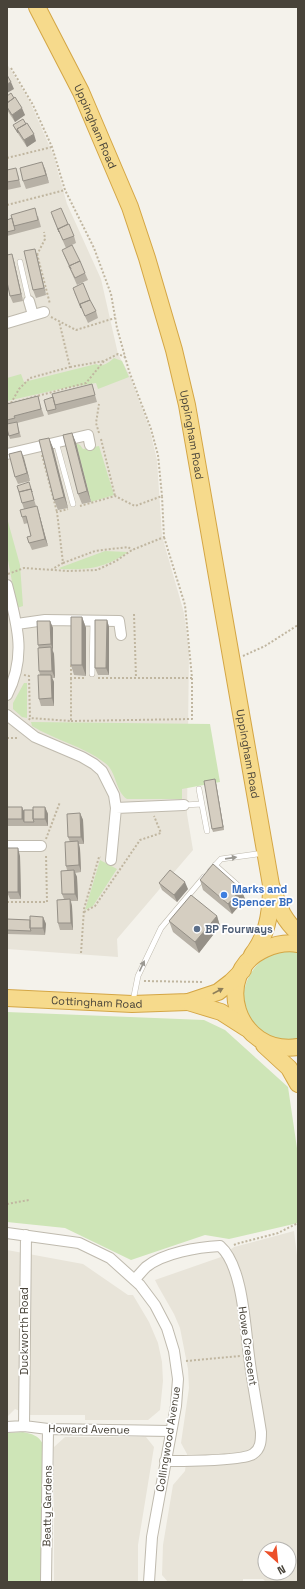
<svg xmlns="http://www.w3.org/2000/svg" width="305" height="1589" font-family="'Space Grotesk',sans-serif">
	<rect width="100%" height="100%" fill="#f4f2eb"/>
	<!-- residential -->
	<path fill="#e8e4d9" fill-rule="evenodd" d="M7,64L30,102L53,154L67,204L101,279L118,354L130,376L150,430L157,460L162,536L184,613L189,652L187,814L193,850L117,939L118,957L7,949Z
		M294,1231L298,1263V1582H266L263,1579H243V1582H168L162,1575L163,1545L173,1485L185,1471L187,1454L181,1443L189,1388L188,1369L180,1328L174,1314L158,1286L155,1280L221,1257L234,1247ZM265,1549H289V1573H265Z
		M7,1250L83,1264L128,1295H133L149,1322L158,1343L162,1362L163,1381L160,1410L148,1420H85V1415H30L15,1409L7,1417Z
		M65,1437H146L154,1447L138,1545V1582H54V1447Z"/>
	<!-- green -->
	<path fill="#cee5b7" d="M114,358L122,361L129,377L98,389L96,383L60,389L7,401V378L21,374L24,382L96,364C103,368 109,362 114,358Z
		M76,443L80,445L83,449L99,446L114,495L91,502Z
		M7,518L20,565L23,606L17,608L7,555Z
		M105,551L128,552C105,568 89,570 61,569L59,568Z
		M24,683H27V718L22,717L13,709V703Z
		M31,722L210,724L220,782L182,789V799H127C115,791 117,772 105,763C83,746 55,740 32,726Z
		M100,860L117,869L93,906L85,910Z
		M291,951L298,952V1041C294,1041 289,1042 286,1042C281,1041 264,1035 260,1032C230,1010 244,963 276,953C280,951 286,951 291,951Z
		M7,1012L204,1020L225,1030L288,1087L298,1155V1223L229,1239L205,1235L131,1260L65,1228L7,1222Z
		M23,1432C32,1434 38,1435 43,1444L41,1582H7V1433Z"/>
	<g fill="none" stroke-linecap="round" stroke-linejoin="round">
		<defs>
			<path id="service" d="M20,262L29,301
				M56,442L73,504
				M92,674L93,621
				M199,789L207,831
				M184,805L202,804
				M215,865L242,889
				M210,871L221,859L264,853
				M133,1001L138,976L161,928L204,877"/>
			<path id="minor" d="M29,301L33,315
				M7,323L44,312
				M7,454L88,435L90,445
				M7,585C17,624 27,656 7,695
				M17,624L45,620L119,621L121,635
				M7,715L35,737L82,757L94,764L102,771L114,795L116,808L111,860
				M116,808L184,805
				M7,846H41
				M7,1233L79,1243L110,1258L140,1285L155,1305L167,1328L174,1351L178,1379L176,1406L152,1537L149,1582
				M135,1279C139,1275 142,1271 146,1267C163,1253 198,1247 220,1246C243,1266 245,1327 249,1356C252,1381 257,1406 261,1432C261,1440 261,1449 253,1454C242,1461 181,1461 165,1461
				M24,1426L26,1235
				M7,1427L24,1426L48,1429L170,1431
				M46,1582L48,1429"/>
			<g id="trunk">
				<path id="s1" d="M37,7L81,92L130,207L147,258L174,350L187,405L271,885C279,906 281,917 298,933"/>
				<path d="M298,944C286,942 276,944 265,949C211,973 236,1056 298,1047"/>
				<path d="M252,955C267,935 270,916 271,892"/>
				<path id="s2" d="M7,998L132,1004L188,1002L218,992L231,982L243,970"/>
				<path d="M188,1002L221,1012L246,1028"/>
				<path d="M264,1045L289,1068L298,1084"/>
			</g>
		</defs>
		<!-- service casing -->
		<use href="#service" stroke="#bfbaae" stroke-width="6"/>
		<!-- minor casing -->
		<use href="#minor" stroke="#bfbaae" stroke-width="12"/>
		<!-- trunk casing -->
		<use href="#trunk" stroke="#d4a645" stroke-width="18"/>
		<!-- path -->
		<path stroke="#c0b6a0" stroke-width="2" stroke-dasharray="2 2" stroke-linecap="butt" d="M11,68L33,105L52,147L65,190L94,248L111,294L117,328L129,371L151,429L158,455L162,496
			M7,158L52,147
			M7,205L65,190
			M37,254L50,304
			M37,255L45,239L44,232
			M51,317L76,330L115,318
			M70,367L104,361
			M11,403L86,383L104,361L118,354L125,357
			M7,404L11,403L19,389L30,378L70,367L59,321
			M99,433L96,423L99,404
			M101,439L115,496
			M42,455L57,512
			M63,563L95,551L128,547L132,550
			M51,570L63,563L57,512L68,509
			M8,574L24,568L68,571L97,570L116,561L132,550L164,537L162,496L135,506L115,496L80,506
			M134,614L136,678
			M243,656L265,646L298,625
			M71,665V678H86
			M24,675L29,676L30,718
			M98,678H192L185,605L164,537
			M29,720L30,718L71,721V678
			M71,721L192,719V678
			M7,738H19
			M46,839L60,802
			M7,902H47L46,854
			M84,912L95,906L140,840L161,833L154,816
			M81,953L84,909L99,857H101
			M144,981L204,982
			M7,1204L29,1200
			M234,1245L236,1244L278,1233L298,1223
			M186,1361L240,1356"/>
		<!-- service -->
		<use href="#service" stroke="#fff" stroke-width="5"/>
		<!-- minor -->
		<use href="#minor" stroke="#fff" stroke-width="10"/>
		<!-- trunk -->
		<use href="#trunk" stroke="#f6da8c" stroke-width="16"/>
	</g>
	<!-- wall -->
	<path fill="#b7b1a6" d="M7,96L25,115L15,122L7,110Z
		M13,125L36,141L27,147L15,129Z
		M45,169L49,183L26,189L23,181Z
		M7,170L18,175L21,187L7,190Z
		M38,216L41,227L7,236V220Z
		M52,216L74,236L76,243L66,248Z
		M63,253L85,273L88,280L77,285Z
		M37,256L46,295L36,298L33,290Z
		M14,261L23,301L13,303L10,296Z
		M74,292L96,311L98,318L88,323Z
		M92,384L97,402L48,415L47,411L53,397Z
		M38,396L40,404L44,416L17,423L21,437L10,439L7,429V404Z
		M72,433L76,443L91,502L82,504L78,494Z
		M49,438L53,448L68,508L58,510L54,500Z
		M21,451L30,481L18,484L15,477Z
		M30,486L36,506L39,513L48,546L32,550L29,543L31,536L28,523L24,524L22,517L24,509L22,503Z
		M82,617L86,628V676L74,675L71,665Z
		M107,620L109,627V675H98L95,668Z
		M50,621L53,628V651L54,654L55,678H52L54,682V706H41L39,699L40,675L39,671V648L38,645Z
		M215,779L216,783L224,830L213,832L212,829Z
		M7,807L24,810H33L45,807L48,814V826H7Z
		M80,813L83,820L84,844H79L80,849L81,872L75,873L77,877L78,901H71L72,906L73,930H60L58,923L64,899L62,894L67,870L66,866L70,842L68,837Z
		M20,856L21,899H10L7,892Z
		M200,880L241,889L245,899L232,914L203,890Z
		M159,883L188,889L177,902L162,890Z
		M217,916L220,926L199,953L173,932L169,921Z
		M43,917L46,924L45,935L7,934V919L30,920Z"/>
	<!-- shaded-wall -->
	<path fill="#959087" d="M11,82L14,89L7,93V84Z
		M22,108L25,115L15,122L12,115Z
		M34,134L36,141L27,147L24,140Z
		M42,162L45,169L49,183L46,175Z
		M35,249L37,256L46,295L44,288Z
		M12,254L14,261L23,301L21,294Z
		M72,433L76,443L91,502L87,491Z
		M49,438L53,448L68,508L64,497Z
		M21,451L24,458L30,481L27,473Z
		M37,506L39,513L48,546L45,539Z
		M82,617L86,628V676L82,665Z
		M107,620L109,627V675L106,668Z
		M50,621L53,628V651L51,644Z
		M51,647L54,654L55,678L52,671Z
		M51,675L54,682V706L52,698Z
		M215,779L216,783L224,830L223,827Z
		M22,807L25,814L24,822L22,819Z
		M45,807L48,814V826L45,819Z
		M80,813L83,820L84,844L81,837Z
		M78,841L80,849L81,872L79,865Z
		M18,848L20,856L21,899L18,892Z
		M74,870L77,877L78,901L75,894Z
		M185,882L188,889L177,902L174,895Z
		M241,889L245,899L232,914L228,904Z
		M70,899L72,906L73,930L71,923Z
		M217,916L220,926L199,953L195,942Z
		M43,917L46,924L45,935L43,928Z"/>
	<!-- building -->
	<path fill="#d5cec1" stroke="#959087" d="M7,75L11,82L7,84Z
		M11,93L14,98L7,103V96Z
		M15,97L22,108L12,115L7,107V103Z
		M23,119L26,124L17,129L18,133L13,125Z
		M27,123L34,134L24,140L17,129Z
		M42,162L46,175L23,181L20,168Z
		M16,168L19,180L7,182V170Z
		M35,208L38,220L14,226L11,215Z
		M61,208L68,224L58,229L59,232L51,212Z
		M12,218L15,230L7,232V220Z
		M69,224L74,236L63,240L58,229Z
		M72,245L80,261L69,266L71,269L62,250Z
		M35,249L44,288L33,290L24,251Z
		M12,254L21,294L10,296L7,282V255Z
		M80,261L85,273L75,278L69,266Z
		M83,283L90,300L80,304L81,308L73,288Z
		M90,300L96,311L85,316L80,304Z
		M92,384L95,395L55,405L52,394Z
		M38,396L41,409L14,416L15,418L7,420V404Z
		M53,397L56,409L47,411L44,400Z
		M17,422L19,433L9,436L7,429V424Z
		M72,433L87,491L78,494L63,435Z
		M49,438L64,497L54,500L39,440Z
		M21,451L27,473L15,477L9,454Z
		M29,482L32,492L31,489L19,492L17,486Z
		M31,489L34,500L22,503L19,492Z
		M37,506L45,539L29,543L27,537L31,536L26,516L22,517L20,510Z
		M71,617H82V665H71Z
		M95,620H107L106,668H95Z
		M37,621H50L51,644L38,645Z
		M51,647L52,671H39L38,648Z
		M38,675H51L52,698L39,699Z
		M215,779L223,827L212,829L204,781Z
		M7,807H22V819H7Z
		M33,807H45V819H33Z
		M24,810H33V819L34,822H24Z
		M80,813L81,837H68L67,814Z
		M78,841L79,865L66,866L65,842Z
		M7,848H18V892H7Z
		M213,864L241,889L228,904L200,880Z
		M74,870L75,894H62L61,871Z
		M170,870L185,882L174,895L159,883Z
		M191,895L217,916L195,942L169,921Z
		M70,899L71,923H58L57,900Z
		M30,916L43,917V928H30Z
		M7,919L30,920V928L31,931L7,930Z"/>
	<!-- one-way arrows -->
	<defs><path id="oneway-solid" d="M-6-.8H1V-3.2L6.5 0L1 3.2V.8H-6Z"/></defs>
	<g fill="#9a9892">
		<use href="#oneway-solid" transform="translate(231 858) rotate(-8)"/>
		<use href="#oneway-solid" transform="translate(142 966) rotate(-65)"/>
	</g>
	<use fill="#8e7f5a" href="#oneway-solid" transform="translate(218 991) rotate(-28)"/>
	<!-- markers -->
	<circle fill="#3f7fe0" stroke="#fff" stroke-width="1.5" cx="224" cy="895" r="4"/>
	<circle fill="#5c6f8a" stroke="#fff" stroke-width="1.5" cx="197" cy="929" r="4"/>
	<g text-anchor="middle" stroke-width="3.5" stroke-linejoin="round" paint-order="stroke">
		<!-- street labels -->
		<g font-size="11" fill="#484339" stroke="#fff">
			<text dy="4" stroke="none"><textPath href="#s1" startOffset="133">Uppingham Road</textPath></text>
			<text dy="4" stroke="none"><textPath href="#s1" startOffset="457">Uppingham Road</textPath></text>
			<text dy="4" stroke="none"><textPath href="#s1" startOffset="781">Uppingham Road</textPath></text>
			<text dy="4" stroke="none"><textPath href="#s2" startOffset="90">Cottingham Road</textPath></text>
			<text transform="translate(24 1331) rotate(-90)" y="4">Duckworth Road</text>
			<text transform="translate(248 1346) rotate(82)" y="4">Howe Crescent</text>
			<text transform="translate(89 1429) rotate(1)" y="4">Howard Avenue</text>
			<text transform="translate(168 1439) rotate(-81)" y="4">Collingwood Avenue</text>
			<text transform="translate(47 1506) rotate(-89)" y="4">Beatty Gardens</text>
		</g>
		<!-- shop labels -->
		<g font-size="11" font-weight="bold" fill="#366cbe" stroke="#fff" text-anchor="start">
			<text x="232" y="893">Marks and<tspan x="232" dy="13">Spencer BP</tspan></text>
		</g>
		<!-- service labels -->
		<g font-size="11" font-weight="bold" fill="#4e5e75" stroke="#fff" text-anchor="start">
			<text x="205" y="933">BP Fourways</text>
		</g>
	</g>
	<!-- border -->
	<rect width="305" height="1589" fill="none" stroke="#484339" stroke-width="16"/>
	<!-- north arrow -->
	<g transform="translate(277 1561) rotate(153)"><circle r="19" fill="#ffffff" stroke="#b6b4b0"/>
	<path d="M0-3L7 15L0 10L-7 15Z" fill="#ec502a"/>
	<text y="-6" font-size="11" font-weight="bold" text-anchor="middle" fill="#484339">N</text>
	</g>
</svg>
